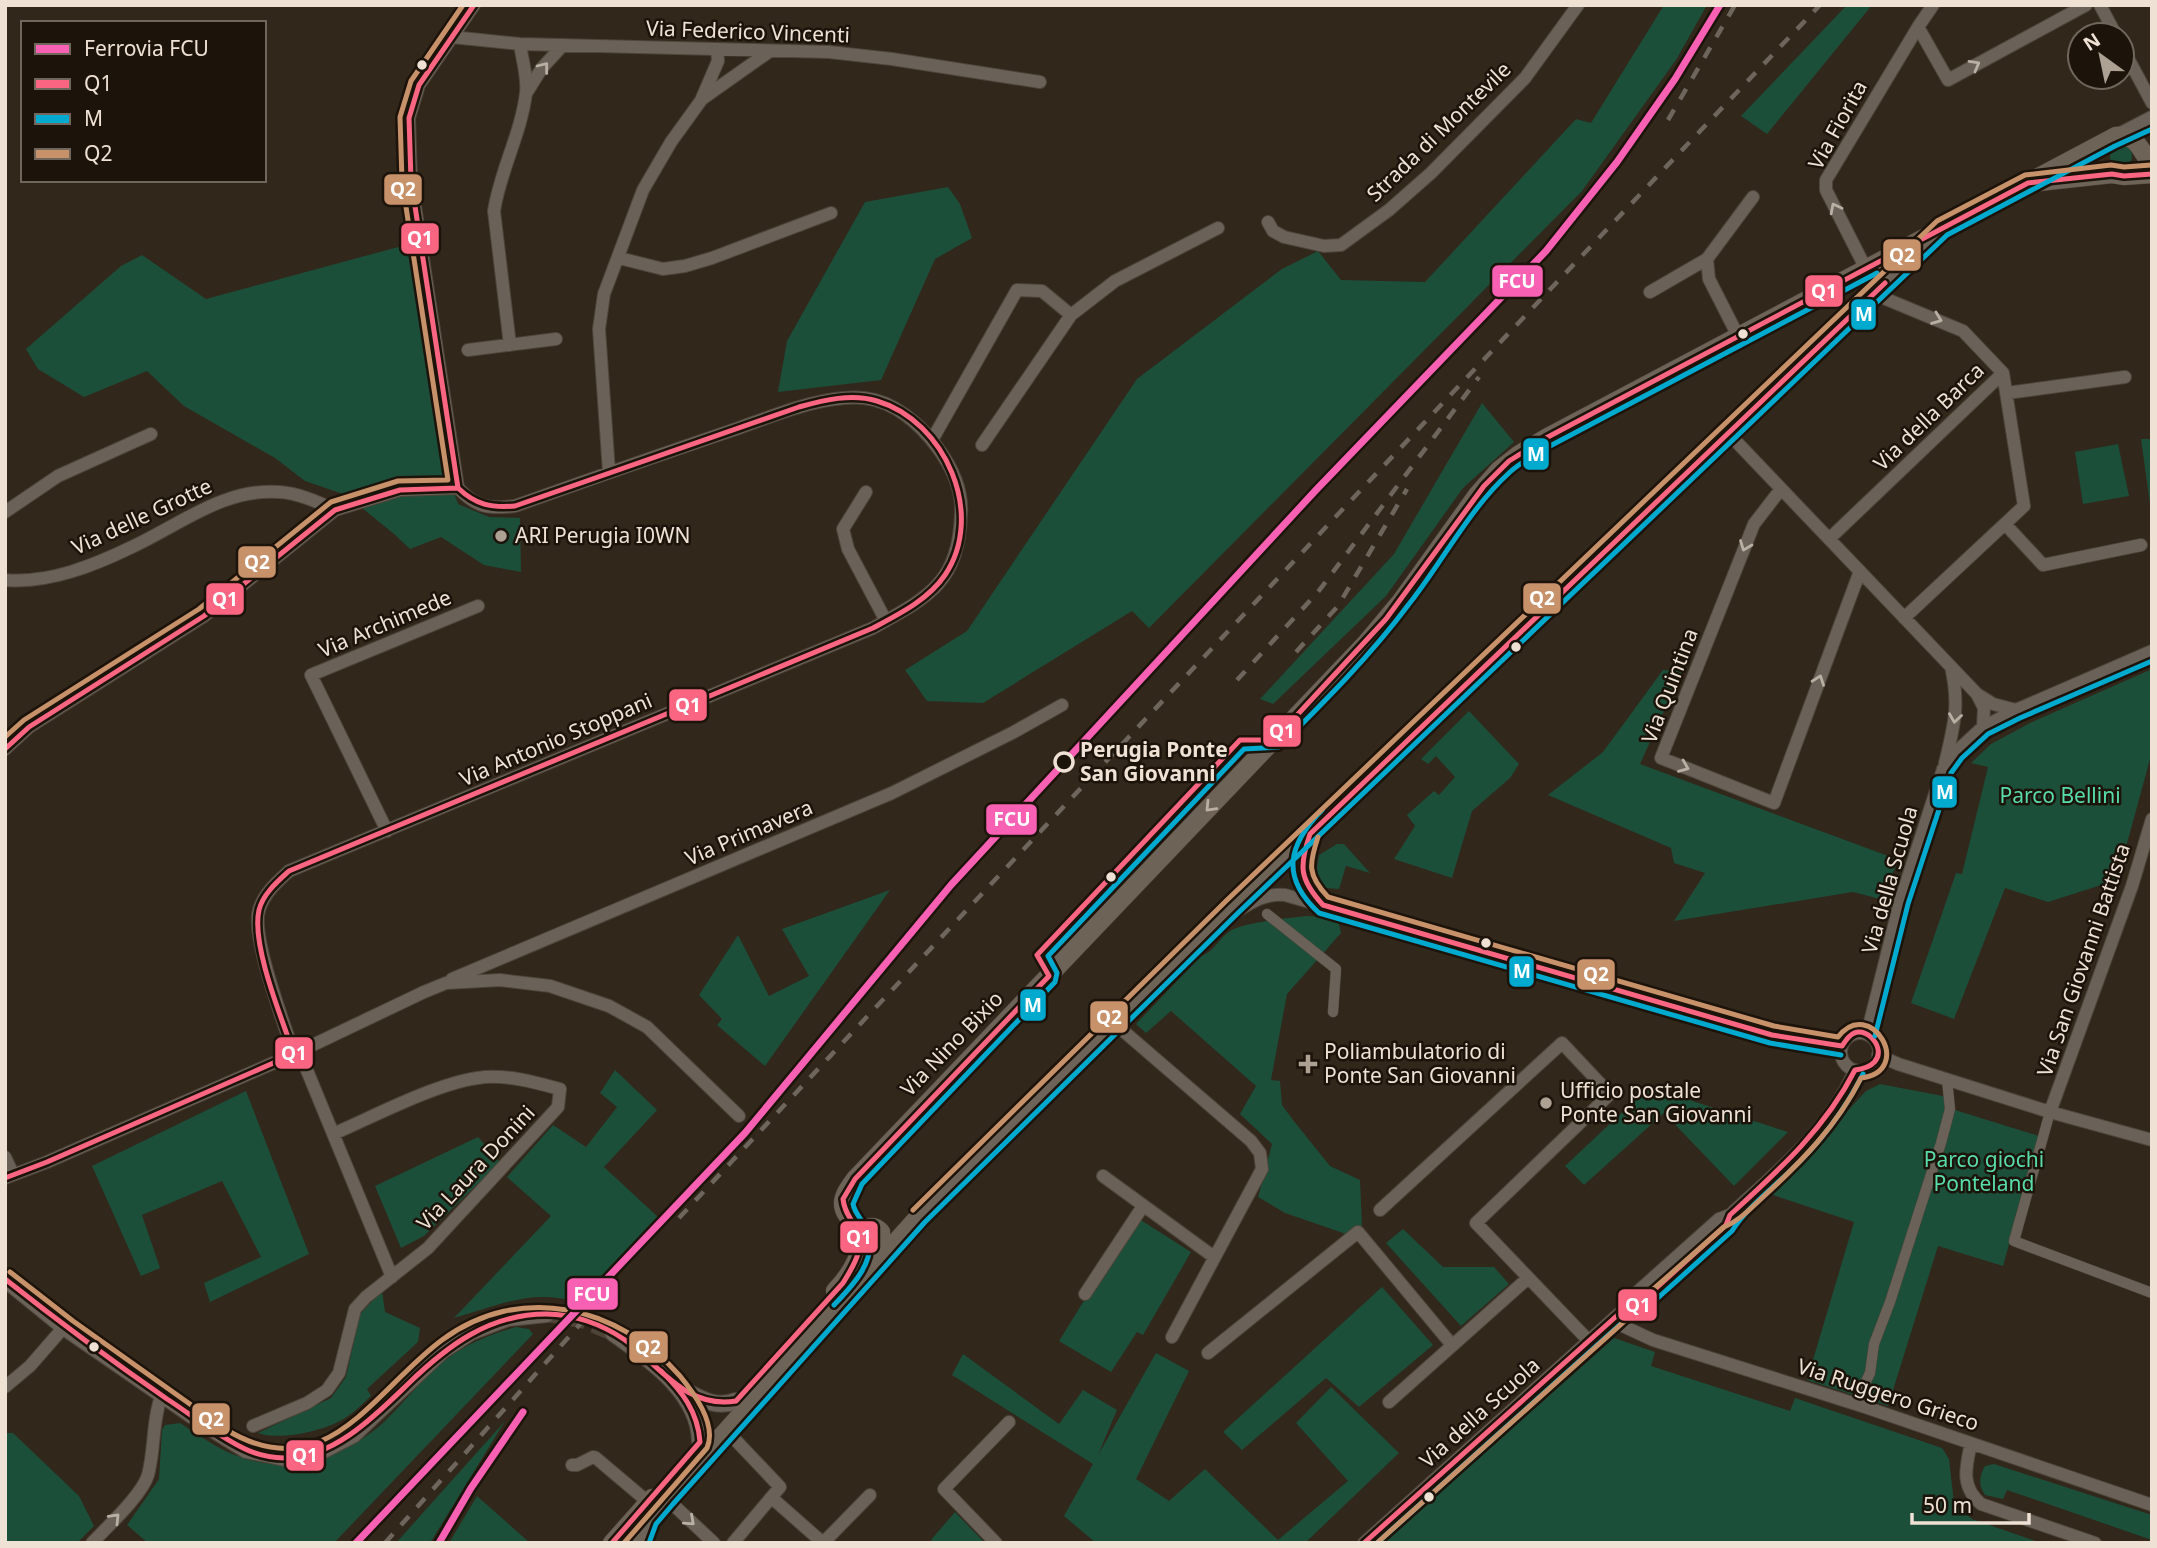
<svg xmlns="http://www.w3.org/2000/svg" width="2157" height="1548" font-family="'Noto Sans',sans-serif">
	<rect width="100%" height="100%" fill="#32271b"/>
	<!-- green -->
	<path fill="#1b4f3a" d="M1664,5H1707L1676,60L1582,191L1149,628L1132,611L983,703L927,701L905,670L967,631L1137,379L1282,269L1318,251L1341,280L1425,282L1576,119L1591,123Z
		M1847,5H1872L1767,134L1741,116Z
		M2110 156a11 11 0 1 1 22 0a11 11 0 1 1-22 0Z
		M948,187L960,204L972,238L935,259L881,380L778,392L787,341L865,202Z
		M413,243L442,398L450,481L458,504L489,517L520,518L521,572L484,565L441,537L410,549L394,534L346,495L305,481L275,458L184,406L147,371L84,397L38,369L26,349L121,266L142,255L206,299Z
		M1482,403L1514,442L1463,488L1386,596L1273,704L1260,699L1394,554Z
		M2141,439H2152V518Z
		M2118,444L2129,496L2083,504L2075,452Z
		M2152,669V752L2117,880L2048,902L2005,888L1954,1019L1911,1003L1956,873L1962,874L1988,767L1971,763L1991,744L2030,723Z
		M1663,670L1682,671L1640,764L1899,860L1880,899L1853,892L1674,921L1705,873L1674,863L1671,848L1548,795L1603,752Z
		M1469,711L1519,764L1510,778L1472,811L1452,878L1394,859L1415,826L1407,815L1434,791L1439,795L1455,777L1436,756L1428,764L1421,759Z
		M1337,844H1344L1370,873L1346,866L1339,889L1325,888L1316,873L1319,855Z
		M890,890L765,1066L717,1025L722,1019L699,995L738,935L769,996L809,976L782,929Z
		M1307,916L1327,917L1339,924L1341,933L1287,994L1271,1080L1280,1081L1282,1105L1293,1120L1330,1166L1360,1180L1362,1226L1346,1234L1285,1213L1258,1197L1272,1144L1240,1114L1256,1086L1171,1011L1146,1033L1136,1024L1201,956C1214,952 1219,938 1230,931C1243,922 1290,918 1307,916Z
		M615,1070L657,1110L604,1167L659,1218L577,1302C531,1288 498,1306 454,1318L551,1216L507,1177L553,1125L586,1147L617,1107L600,1093Z
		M1880,1084L1943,1096L1955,1110L2039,1136L2003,1266L1938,1246L1888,1406L1807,1380L1854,1222L1770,1194L1866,1091Z
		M246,1091L309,1254L210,1302L204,1283L261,1257L222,1181L142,1215L160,1268L141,1276L92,1166Z
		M1638,1091L1665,1092L1788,1132L1734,1186L1664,1113L1584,1185L1565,1166L1630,1105Z
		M478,1137L500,1162L424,1236L401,1248L375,1186Z
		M1136,1217L1191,1252L1143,1335L1137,1332L1111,1372L1059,1341Z
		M1403,1229L1443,1267H1494L1509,1284L1461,1326L1386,1243Z
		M1382,1287L1433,1345L1359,1407L1326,1378L1242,1450L1223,1432Z
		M382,1291L385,1312L420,1328L418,1342L367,1389L371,1396C363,1403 355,1412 345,1418C325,1431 280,1441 258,1433L331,1398L346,1377L360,1314Z
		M516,1327L529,1329L533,1334L334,1543H148L127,1525L159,1479L162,1430L165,1425L180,1423C192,1431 204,1439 216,1446C274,1479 336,1465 384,1422C408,1399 429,1369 457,1352C476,1340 495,1333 516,1327Z
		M1614,1338L1655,1352L1651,1366L1790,1411L1795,1398L1942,1448L1949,1459L1954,1503L1972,1519L2041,1543H1383Z
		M1156,1353L1189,1371L1136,1479L1169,1501L1205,1469L1278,1540L1348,1481L1296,1423L1331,1387L1399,1453L1305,1543H1096L1064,1516L1093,1464L952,1375L963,1354L1059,1424L1083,1390L1117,1410L1098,1455Z
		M505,1421L430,1543H396Z
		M5,1433H13L79,1496L94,1526L77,1543H5Z
		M1994,1464L2152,1515V1540L2007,1490L2003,1499L1985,1495C1978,1484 1979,1477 1985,1466Z
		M477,1496L530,1543H449Z
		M955,1512L985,1543H934L931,1540Z"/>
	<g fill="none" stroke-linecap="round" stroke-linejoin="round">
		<!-- tertiary-tunnel -->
		<path stroke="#4e4337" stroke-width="16" stroke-dasharray="16 8" stroke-linecap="butt" d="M547,1314L582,1320L613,1333"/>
		<defs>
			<path id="pedestrian" d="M1267,914L1336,969L1333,1012
				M2050,1112L2014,1241L2152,1293
				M1855,1404L1870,1373L1874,1344L1890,1302L1941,1143L1950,1109L1947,1080"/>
			<path id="minor" d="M2100,5L2116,35
				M1918,27L1948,80L2086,5
				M452,37L520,44L829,52L892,59L1040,82
				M2122,47L2152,103
				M527,92L542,68L563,45
				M702,98L718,61L717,50
				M1268,222L1273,231L1284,237L1324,246L1341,245L1389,210L1431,173L1525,78L1578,5
				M619,258L663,269L685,266L712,258L831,213
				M1707,259L1709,279L1738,336
				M1866,269L1826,190V180L1918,27L1933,5
				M1650,292L1707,259L1753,197
				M1874,294L1963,331L2003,373
				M510,345L494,211C500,171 521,134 526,93C528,78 522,59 520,44
				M468,350L556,339
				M2007,393L2125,377
				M1728,433L1977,694L1993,704L2016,710
				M932,440L1017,290L1042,291L1071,315L1115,281L1218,228
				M982,445L1071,315
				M609,472L599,329L604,294L643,190L671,142L702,99L770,51
				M458,488L411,180L409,118L419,85L474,5
				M1781,489L1754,524L1661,758L1774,803L1860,571
				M866,492L843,529L848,549L886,621
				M5,512L58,476L151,434
				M2005,524L2043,565L2141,545
				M1829,539L2003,373
				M5,580C49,584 95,565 134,546C181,524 224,488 279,492C298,493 318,502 335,510
				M1904,618L2024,506L2003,373
				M1977,694L1984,708L1983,727
				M5,749L29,727L204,616L335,510L400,490L458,488
				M1945,763C1954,726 1960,705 1951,667
				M387,831L311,675L478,606
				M1309,837C1297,869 1299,880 1323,904
				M1233,914C1250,903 1264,893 1285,895L1772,1035L1842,1046
				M452,979L892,793L1014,732L1062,705
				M1114,1023L1251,1141L1260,1153L1262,1169L1172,1337
				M1841 1052a19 19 0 1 1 38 0a19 19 0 1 1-38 0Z
				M1867,1034L1900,902L1943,769L1956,752L1983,727L2016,710L2152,651
				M299,1051L392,1277
				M294,1054C284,1023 251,937 259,910C264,893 277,882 289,871L873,628C928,597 958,584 961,515C963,489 952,467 937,447C920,424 894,401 864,398C824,394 773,416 736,429C662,454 588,480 515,506C489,509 477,508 458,488
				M1878,1055L1898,1064L2050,1112L2152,1140
				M2050,1112L2132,886L2152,819
				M5,1157L13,1174
				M1103,1176L1214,1257
				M5,1178L47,1162L294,1054L424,992L446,983L500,980L550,986L609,1006L647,1027L739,1116
				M1380,1210L1562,1043L1610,1094L1476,1223L1589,1341
				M1085,1294L1143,1206
				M1621,1312L1633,1309L1726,1225L1730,1215
				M1612,1321L1653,1340L1862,1406L2152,1505
				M1208,1353L1358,1232L1452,1345
				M5,1387L30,1366L64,1327
				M1389,1402L1527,1279
				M253,1426L307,1403L327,1390L339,1373L355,1309L366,1297L428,1248L558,1107L560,1089C537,1083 509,1075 485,1077C440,1081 377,1115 333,1134
				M726,1430L780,1487L733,1543
				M1971,1443C1966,1467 1960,1486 1981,1504L2095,1543
				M572,1465H577L593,1457L596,1458L648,1502
				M666,1498L714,1543
				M772,1498L823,1543
				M92,1543C107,1527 142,1495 148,1475C155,1449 152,1420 162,1394
				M823,1543L870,1495
				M996,1543L944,1489L1009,1422
				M1364,1543L1621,1312L1626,1302L1719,1219L1730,1215C1777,1171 1829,1131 1855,1070"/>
			<path id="tertiary" d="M2121,135L2152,119
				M5,1279L64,1327L209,1427L246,1450L285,1458L322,1451L353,1435L442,1351L471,1332L508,1318L547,1314
				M613,1333C649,1359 700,1393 700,1442
				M680,1388C699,1398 715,1409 736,1401"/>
			<path id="secondary" d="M2039,182L2112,174L2124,176L2152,174
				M860,1235C865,1226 874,1224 881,1232V1244L870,1250
				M835,1291C850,1275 869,1248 856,1227C851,1219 843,1214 843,1203C843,1195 850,1186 855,1179L1366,643L1401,601L1477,495L1499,470L1518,455L1546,438L1924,238
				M612,1543L652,1498
				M640,1543L648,1520L666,1498L919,1216L1232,907L1942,228L2116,136C2138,134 2140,151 2152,165"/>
		</defs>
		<!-- pedestrian casing -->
		<use href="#pedestrian" stroke="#4f453a" stroke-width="11"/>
		<!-- minor casing -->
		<use href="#minor" stroke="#4f453a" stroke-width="14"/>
		<!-- tertiary casing -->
		<use href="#tertiary" stroke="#4f453a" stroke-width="18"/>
		<!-- secondary casing -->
		<use href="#secondary" stroke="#4f453a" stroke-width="19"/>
		<!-- pedestrian -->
		<use href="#pedestrian" stroke="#6a6258" stroke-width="10"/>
		<!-- minor -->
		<use href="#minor" stroke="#6a6258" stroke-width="12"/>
		<!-- tertiary -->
		<use href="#tertiary" stroke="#6a6258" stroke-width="16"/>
		<!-- secondary -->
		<use href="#secondary" stroke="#6e6357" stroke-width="18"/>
		<!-- rail -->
		<path stroke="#6e665d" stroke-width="4.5" stroke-dasharray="12 12" stroke-linecap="butt" d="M1668,120L1735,5
			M1296,652L1338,606L1407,489
			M1237,680L1318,592L1479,377
			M679,1218C1058,812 1437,407 1820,5
			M385,1543L607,1294"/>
		<defs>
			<path id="bus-1" d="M458,488L411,180L409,118L419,85L474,5
				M5,749L29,727L204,616L335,510L400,490L458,488
				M5,1178L47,1162L294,1054C282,1019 251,945 259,910C263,894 277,882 289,871L873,628C899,614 928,600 945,575C986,514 945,421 877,401C852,393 824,400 799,407L515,506C491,508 476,505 458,488
				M5,1279C58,1321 112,1361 167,1399C192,1415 216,1435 243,1448C255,1454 270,1458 284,1458C333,1459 376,1415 408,1384C447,1346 489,1314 546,1314C573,1314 602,1324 625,1340C661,1367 686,1409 736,1401L843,1283C854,1265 867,1246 854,1225C849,1216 844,1210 843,1199L855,1179L1049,976L1037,955L1240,740H1274L1386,619L1484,486L1509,461L1546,438L2028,183L2112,174L2124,176L2152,174
				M612,1543L700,1442C698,1412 682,1391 661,1371
				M1364,1543L1621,1312L1633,1309L1726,1225L1730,1215C1778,1171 1825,1129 1855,1070C1894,1065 1876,1032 1859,1032C1851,1032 1846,1040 1842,1046L1772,1035L1323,905C1299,879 1299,866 1310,834L1885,283"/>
			<path id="bus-2" d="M1322,810C1288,845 1280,877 1319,913L1770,1043L1841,1055
				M1875,1036L1908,904L1951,773L1962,758L1988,734L2020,718L2152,661
				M834,1305C852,1286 877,1261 868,1233C865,1222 855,1215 853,1204L862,1184L1055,982L1057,973L1048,956L1244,749L1279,747C1324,702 1371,655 1409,604C1443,561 1469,509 1510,472C1522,461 1536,454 1550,446L1877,273
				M649,1543L656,1524L673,1504L925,1222L1238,913L1947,235L2115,146L2152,129
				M1377,1543L1625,1320L1639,1315L1732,1231C1746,1209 1768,1192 1788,1173C1819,1144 1844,1112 1863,1074"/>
			<path id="bus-3" d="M5,737L24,720L199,609L331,502L398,481L448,480L402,181L400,117L411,81L463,5
				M1318,837C1309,864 1307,875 1328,897L1774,1026L1838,1037C1870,995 1916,1071 1861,1078C1837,1126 1801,1162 1762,1198C1750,1209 1739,1221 1724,1227L1633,1307L1627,1319L1377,1543
				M913,1210L1226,901L1937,221L2025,175L2111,165L2124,167L2151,165
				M10,1272L73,1321L225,1429C326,1491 373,1391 442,1340C521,1282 618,1306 680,1376C694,1393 717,1425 707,1448L624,1543"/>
		</defs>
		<!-- bus-1 casing -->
		<use href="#bus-1" stroke="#1c130a" stroke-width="10"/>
		<!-- bus-2 casing -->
		<use href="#bus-2" stroke="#1c130a" stroke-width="10"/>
		<!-- bus-3 casing -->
		<use href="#bus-3" stroke="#1c130a" stroke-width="10"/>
		<!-- bus-1 -->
		<use href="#bus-1" stroke="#fa6682" stroke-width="5"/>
		<!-- bus-2 -->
		<use href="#bus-2" stroke="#00a9ce" stroke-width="5"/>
		<!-- bus-3 -->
		<use href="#bus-3" stroke="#c7916a" stroke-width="5"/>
		<defs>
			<path id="rail-1" d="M356,1543L745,1133L951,885L1316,490L1546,251L1617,162L1675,79L1720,5
				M439,1543L471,1488L523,1412"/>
		</defs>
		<!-- rail-1 casing -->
		<use href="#rail-1" stroke="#1c130a" stroke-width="12"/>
		<!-- rail-1 -->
		<use href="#rail-1" stroke="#f860b3" stroke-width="7"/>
	</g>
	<!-- one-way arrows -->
	<defs><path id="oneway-chevron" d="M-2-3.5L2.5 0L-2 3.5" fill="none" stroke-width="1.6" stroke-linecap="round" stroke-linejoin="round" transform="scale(1.75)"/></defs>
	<g stroke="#baafa3">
		<use href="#oneway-chevron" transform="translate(1975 65) rotate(-29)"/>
		<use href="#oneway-chevron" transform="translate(544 67) rotate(-52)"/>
		<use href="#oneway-chevron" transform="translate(1835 208) rotate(-117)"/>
		<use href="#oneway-chevron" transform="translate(1937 319) rotate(21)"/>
		<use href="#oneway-chevron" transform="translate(1745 546) rotate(111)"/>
		<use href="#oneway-chevron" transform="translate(1819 680) rotate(-70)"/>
		<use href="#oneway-chevron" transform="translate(1955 718) rotate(98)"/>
		<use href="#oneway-chevron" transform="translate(1684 767) rotate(22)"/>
		<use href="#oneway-chevron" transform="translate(115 1518) rotate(-46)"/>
		<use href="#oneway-chevron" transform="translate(690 1521) rotate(42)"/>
	</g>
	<use stroke="#bbafa3" href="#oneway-chevron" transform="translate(1210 807) rotate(134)"/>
	<!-- markers -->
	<g fill="#efe2d5" stroke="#1c130a" stroke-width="2.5">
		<circle cx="422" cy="65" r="6"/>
		<circle cx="1743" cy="334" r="6"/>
		<circle cx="1516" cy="647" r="6"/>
		<circle cx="1111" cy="877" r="6"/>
		<circle cx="1486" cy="943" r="6"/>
		<circle cx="94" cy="1347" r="6"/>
		<circle cx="1429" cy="1497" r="6"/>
	</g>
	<g fill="#ada194" stroke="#1c130a" stroke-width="2.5">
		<circle cx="501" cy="536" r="7"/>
		<path d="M1304.5 1053.5h7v7h7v7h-7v7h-7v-7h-7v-7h7z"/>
		<circle cx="1546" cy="1103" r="7"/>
	</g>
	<circle fill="#1c130a" stroke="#efe2d5" stroke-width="3.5" cx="1064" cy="762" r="9"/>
	<g text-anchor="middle" stroke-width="5" stroke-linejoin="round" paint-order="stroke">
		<!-- street labels -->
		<g font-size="21" fill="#efe2d5" stroke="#1c130a">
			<text transform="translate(748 32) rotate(2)" y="7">Via Federico Vincenti</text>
			<text transform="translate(1838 125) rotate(-61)" y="7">Via Fiorita</text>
			<text transform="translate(1439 132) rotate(-44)" y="7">Strada di Montevile</text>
			<text transform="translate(1929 417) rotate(-44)" y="7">Via della Barca</text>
			<text transform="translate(142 517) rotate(-25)" y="7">Via delle Grotte</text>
			<text transform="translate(385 624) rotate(-23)" y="7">Via Archimede</text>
			<text transform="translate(1670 686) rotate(-69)" y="7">Via Quintina</text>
			<text transform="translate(556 740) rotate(-23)" y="7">Via Antonio Stoppani</text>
			<text transform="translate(749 833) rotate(-23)" y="7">Via Primavera</text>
			<text transform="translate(1890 880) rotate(-74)" y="7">Via della Scuola</text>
			<text transform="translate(2084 960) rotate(-71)" y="7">Via San Giovanni Battista</text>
			<text transform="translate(952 1044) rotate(-46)" y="7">Via Nino Bixio</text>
			<text transform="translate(476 1168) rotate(-47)" y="7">Via Laura Donini</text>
			<text transform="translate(1888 1395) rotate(18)" y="7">Via Ruggero Grieco</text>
			<text transform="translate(1480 1413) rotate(-42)" y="7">Via della Scuola</text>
		</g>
		<!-- poi labels -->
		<g font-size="21" fill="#efe2d5" stroke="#1c130a" text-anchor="start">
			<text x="515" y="543">ARI Perugia I0WN</text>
			<text x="1324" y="1059">Poliambulatorio di<tspan x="1324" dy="24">Ponte San Giovanni</tspan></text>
			<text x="1560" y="1098">Ufficio postale<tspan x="1560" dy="24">Ponte San Giovanni</tspan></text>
		</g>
		<!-- stop labels -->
		<g font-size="21" font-weight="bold" fill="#efe2d5" stroke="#1c130a" text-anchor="start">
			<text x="1080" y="757">Perugia Ponte<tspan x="1080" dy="24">San Giovanni</tspan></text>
		</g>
		<!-- park labels -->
		<g font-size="21" fill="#58dcaa" stroke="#1c130a">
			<text x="2060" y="803">Parco Bellini</text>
			<text x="1984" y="1167">Parco giochi<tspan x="1984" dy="24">Ponteland</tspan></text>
		</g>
	</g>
	<g stroke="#1c130a" stroke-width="2.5">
		<rect x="383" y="173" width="40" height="33" rx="7" fill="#c7916a"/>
		<rect x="400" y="222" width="40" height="33" rx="7" fill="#fa6682"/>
		<rect x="1882" y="238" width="40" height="34" rx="7" fill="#c7916a"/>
		<rect x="1491" y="264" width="53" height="34" rx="7" fill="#f860b3"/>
		<rect x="1804" y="274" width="40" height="34" rx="7" fill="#fa6682"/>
		<rect x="1850" y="298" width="27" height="33" rx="7" fill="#00a9ce"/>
		<rect x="1522" y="437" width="28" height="34" rx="7" fill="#00a9ce"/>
		<rect x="237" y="545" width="40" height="34" rx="7" fill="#c7916a"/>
		<rect x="1522" y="582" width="40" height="33" rx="7" fill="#c7916a"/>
		<rect x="205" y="582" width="40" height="34" rx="7" fill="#fa6682"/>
		<rect x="668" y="688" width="40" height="34" rx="7" fill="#fa6682"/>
		<rect x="1262" y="714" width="40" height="34" rx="7" fill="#fa6682"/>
		<rect x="1931" y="775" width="27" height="34" rx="7" fill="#00a9ce"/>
		<rect x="985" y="803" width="53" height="33" rx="7" fill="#f860b3"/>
		<rect x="1508" y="955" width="27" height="33" rx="7" fill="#00a9ce"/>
		<rect x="1576" y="958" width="40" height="33" rx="7" fill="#c7916a"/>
		<rect x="1019" y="988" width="28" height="34" rx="7" fill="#00a9ce"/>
		<rect x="1089" y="1000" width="40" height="34" rx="7" fill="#c7916a"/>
		<rect x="274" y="1036" width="40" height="34" rx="7" fill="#fa6682"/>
		<rect x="839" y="1220" width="40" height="34" rx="7" fill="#fa6682"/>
		<rect x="566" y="1277" width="53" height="34" rx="7" fill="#f860b3"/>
		<rect x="1617" y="1288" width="41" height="34" rx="7" fill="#fa6682"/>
		<rect x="628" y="1330" width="41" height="34" rx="7" fill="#c7916a"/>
		<rect x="191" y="1402" width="40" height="34" rx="7" fill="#c7916a"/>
		<rect x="285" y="1439" width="40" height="33" rx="7" fill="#fa6682"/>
	</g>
	<g font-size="19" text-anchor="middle" font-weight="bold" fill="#fff">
		<text x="403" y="196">Q2</text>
		<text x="420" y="245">Q1</text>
		<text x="1902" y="262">Q2</text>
		<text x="1517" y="288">FCU</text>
		<text x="1824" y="298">Q1</text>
		<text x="1864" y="321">M</text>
		<text x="1536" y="461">M</text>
		<text x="257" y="569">Q2</text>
		<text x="1542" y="605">Q2</text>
		<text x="225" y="606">Q1</text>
		<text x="688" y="712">Q1</text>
		<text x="1282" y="738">Q1</text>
		<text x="1945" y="799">M</text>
		<text x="1012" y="826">FCU</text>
		<text x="1522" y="978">M</text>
		<text x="1596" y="981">Q2</text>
		<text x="1033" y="1012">M</text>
		<text x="1109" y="1024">Q2</text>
		<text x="294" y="1060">Q1</text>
		<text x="859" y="1244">Q1</text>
		<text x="592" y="1301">FCU</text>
		<text x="1638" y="1312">Q1</text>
		<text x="648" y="1354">Q2</text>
		<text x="211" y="1426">Q2</text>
		<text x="305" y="1462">Q1</text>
	</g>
	<!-- border -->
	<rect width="2157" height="1548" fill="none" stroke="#efe2d5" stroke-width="14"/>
	<!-- legend -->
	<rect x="21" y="21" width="245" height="161" fill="#1c130a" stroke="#70665b" stroke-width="2"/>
	<rect x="35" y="44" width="35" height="10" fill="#f860b3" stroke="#70665b" stroke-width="2"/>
	<text x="84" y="56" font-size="21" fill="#efe2d5">Ferrovia FCU</text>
	<rect x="35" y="79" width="35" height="10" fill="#fa6682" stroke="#70665b" stroke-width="2"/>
	<text x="84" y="91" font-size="21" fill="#efe2d5">Q1</text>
	<rect x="35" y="114" width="35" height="10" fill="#00a9ce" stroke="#70665b" stroke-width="2"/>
	<text x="84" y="126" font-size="21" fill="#efe2d5">M</text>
	<rect x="35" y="149" width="35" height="10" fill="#c7916a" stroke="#70665b" stroke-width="2"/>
	<text x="84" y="161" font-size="21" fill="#efe2d5">Q2</text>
	<!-- north arrow -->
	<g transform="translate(2101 56) rotate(327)"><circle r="33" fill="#1c130a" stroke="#70665b" stroke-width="2"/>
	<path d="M0-5L12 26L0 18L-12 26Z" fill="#ada194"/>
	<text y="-10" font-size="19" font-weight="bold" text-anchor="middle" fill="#efe2d5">N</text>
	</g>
	<!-- scale -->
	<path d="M1912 1513v10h117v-10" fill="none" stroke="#efe2d5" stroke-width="3.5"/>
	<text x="1923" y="1513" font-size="21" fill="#efe2d5" stroke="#1c130a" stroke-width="5" paint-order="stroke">50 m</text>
</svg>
